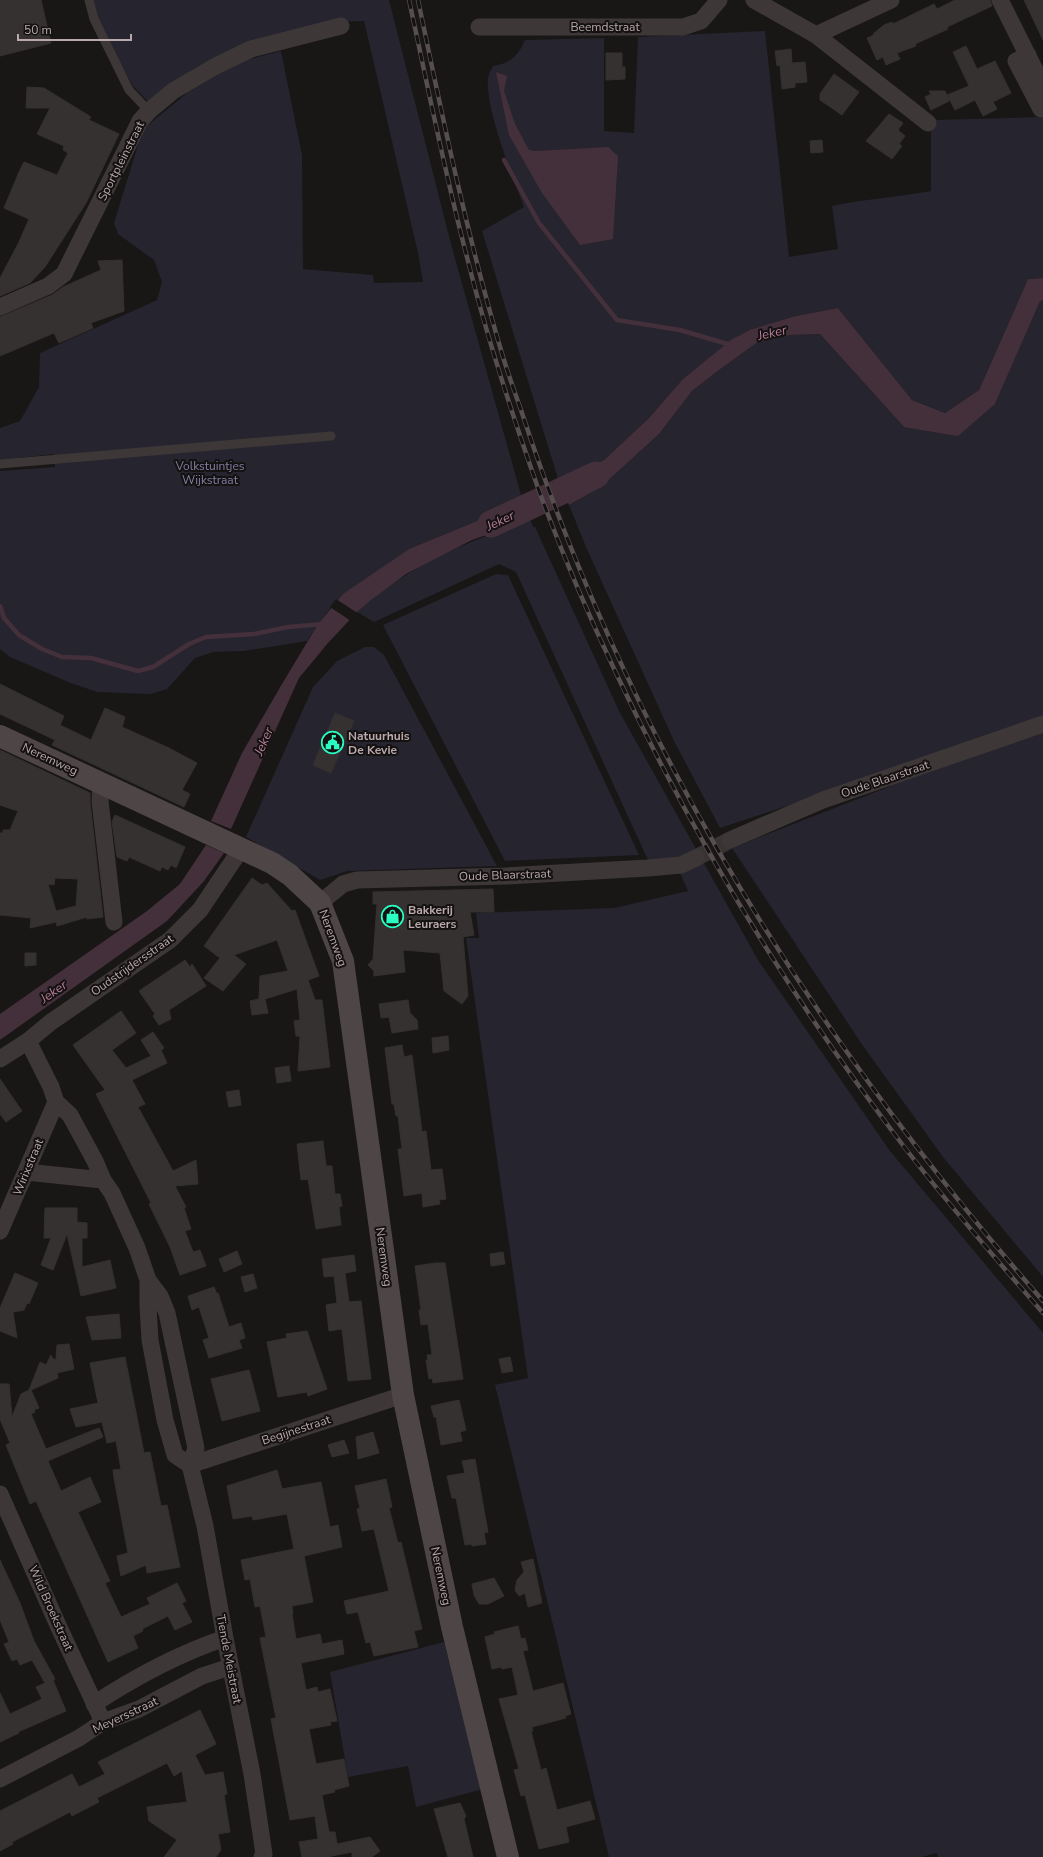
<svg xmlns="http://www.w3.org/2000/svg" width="1043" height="1857" font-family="'Nunito Sans',sans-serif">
	<rect width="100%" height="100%" fill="#191616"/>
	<!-- green -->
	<path fill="#26242e" d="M90,0H389L451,244L523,502L409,549L335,602L318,624L307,641L244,651L213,652L195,658L167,689L151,694L97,692L68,682L10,657L0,649V471L55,467L54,454L0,460V428L20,421L39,387L40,353L157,300L162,282L154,260L118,234L114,223L139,142L147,126L188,92L217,75L250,59L281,51L302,155L303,269L373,275L374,283L423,282L418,253L364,21L336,22L272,36L149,103L133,86L95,19Z
		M765,31L789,257L838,249L832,206C865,199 898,197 931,191V131L935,120L1043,117V278L1028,279L979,390L945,413L912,400L838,308L796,316L682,380L649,418L604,460L559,482L482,231L524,207C514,181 481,98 489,74C490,71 492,68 493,66C511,63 518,56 525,40L604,38V131L634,133L638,37Z
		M1040,300H1043V1277L943,1157L861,1043L732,848L891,786L887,773L720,828L674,741L586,547L569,505L601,487L659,434L692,391L719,370L758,342L790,335L820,334L904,427L995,404Z
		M530,519L533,527H535L619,711L758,960L890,1151L1043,1333V1857H938L937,1853L922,1857H609L495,1385L528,1378L466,938H479L476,913L614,908L688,891L679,871L648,860L516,572L499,564L374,622L357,612C407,566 467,542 530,519Z
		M496,574L508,575L639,855L505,861L383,625Z
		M365,647H374L384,655L497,866L347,871L320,880L246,837L313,687L337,661Z
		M444,1642L483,1789L416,1807L408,1766L348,1777L330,1672Z"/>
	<!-- water -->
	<path fill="#44303b" d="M496,72L507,76L504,91L515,124L529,150L535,151L608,147L618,156L613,239L580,245L542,193L509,135Z
		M1043,278V300L1040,301L995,404L958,436L904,427L820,334L790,335L758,342L719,370L692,391L659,434L601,487L569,505L559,482L604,460L649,418L682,380L731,340L750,330L796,316L838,308L912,400L945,413L979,390L1028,279Z
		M523,502L530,519L472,540L406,574L371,600L357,612L328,643L299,678L231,829L211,821L242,753L282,684L318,624L343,594L409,549Z
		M206,845L224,853L204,881L167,921L0,1040V1014L147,911L180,884Z"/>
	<!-- pier -->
	<path fill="#191616" d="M336,599L359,614L351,621L330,607Z"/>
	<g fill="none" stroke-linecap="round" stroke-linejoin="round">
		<!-- stream -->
		<path stroke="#44303b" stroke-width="4.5" d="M504,160L539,223L617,320L680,330L731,345
			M0,606L4,618L19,635L42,649L62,657L91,658L138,671L153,667L189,644L206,637L254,634L288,627L323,624"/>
		<!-- river -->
		<path stroke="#44303b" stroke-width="27" d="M491,524L596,475"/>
	</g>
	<!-- building -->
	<path fill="#353131" stroke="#353030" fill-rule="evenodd" d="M0,0H41L51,43L0,56Z
		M955,0H990L992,6L947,27L948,29L915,44L916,46L897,53L900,59L886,65L883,57L877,60L867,38L874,35L873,34L884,25L892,22L893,24L934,4L937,9Z
		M1024,0H1043V40Z
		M966,46L977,69L995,61L1011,93L993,102L997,109L983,116L975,100L955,110L947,95L969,86L953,52Z
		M791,49L792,63L805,62L807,82L795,83V87L782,89L780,65L777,66L775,51Z
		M606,53H622V67H625V79L606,80Z
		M834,74L859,92L842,115L820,100V94Z
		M27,87L44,88L91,117L89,120L119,134L86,203L45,267L30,283L0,296V278L19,242L29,219L4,208L19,172L24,162L57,175L68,153L63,150L64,146L37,134L50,108H26Z
		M929,91H945L949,101L931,110L925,97L931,94Z
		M889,114L903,123L898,130L905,136L899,144L902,146L892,159L866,141Z
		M822,140L823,152L811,153L810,141Z
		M122,260L124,311L91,323L93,328L59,343L54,333L0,356V317L52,295L63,287L101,270L98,261Z
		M0,684L64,716L60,725L91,740L105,708L125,717L122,727L169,748L197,763L182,790L190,794L184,807L52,745L55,740L0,714Z
		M335,713L354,721L331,773L313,765Z
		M0,750L90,793V802L103,917L87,919V917L57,926L56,922L30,928L31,918L0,915V833H3V830H10L18,811L0,805ZM55,878L78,879L76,906L56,911L48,884L54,885Z
		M115,815L185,847L176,868L171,865L168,870L162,867L160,871L129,857L127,861L117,857L112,822Z
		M252,878L262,885L267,883L292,911L295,910L319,976L308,980L315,1000H322L330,1067L298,1071L300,1036H296L294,1021L300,1020L297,989L265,999L268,1013L252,1015L250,1001L259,999L260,976L288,971L277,940L234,955L246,964L223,991L204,978L220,958L204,946Z
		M493,889L494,912H470L474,935L463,937L468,996L462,1004L444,991L440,953L403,950L405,972L374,976V971L368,965L373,959L377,904H373V892Z
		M25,953H36V965L25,966Z
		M185,960L190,967L192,964L206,986L169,1010L171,1019L159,1025L153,1016L155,1014L139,991Z
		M408,1000L410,1013L417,1020L418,1029L392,1033L389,1017L381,1018L379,1004Z
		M121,1011L136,1033L112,1050L126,1068L151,1056L141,1040L153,1032L164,1048L161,1050L167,1063L132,1080L145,1104L138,1107L173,1171L196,1160L198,1184L175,1186L186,1207L184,1208L191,1229L185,1231L193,1252L200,1250L206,1266L180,1275L170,1247L149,1204L151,1203L96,1094L105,1090L73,1045Z
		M448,1036L449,1050L433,1053L432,1038Z
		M402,1045L404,1057L412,1055L422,1132L426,1131L431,1170L442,1169L446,1199L439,1200L440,1204L423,1207L422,1193L404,1196L398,1149H402L398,1116H396L394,1104H392L385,1048Z
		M289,1066L291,1081L277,1083L275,1068Z
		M0,1079L22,1111L6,1122L0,1114Z
		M239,1090L241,1105L229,1107L226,1092Z
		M323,1141L326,1166H332L335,1194H340L342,1206L339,1207L341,1225L316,1229L308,1179L301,1180L297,1144Z
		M45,1208H77V1222L87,1223V1238H82V1267L110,1260L116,1288L81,1296L67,1234L53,1270L41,1265L51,1238H44Z
		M237,1251L242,1264L224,1272L219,1259Z
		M503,1252L505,1264L491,1266L490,1254Z
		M354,1255L356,1271L345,1273L349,1302L361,1301L371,1379L348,1381L342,1329L329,1331L326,1305L337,1303L334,1276L324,1277L322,1259Z
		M435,1263H445L463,1379L433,1383L432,1378L429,1379L426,1360H428L427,1355H432L428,1324L421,1325L419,1310H421L415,1266Z
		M15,1273L38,1283L29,1304L27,1303L24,1310L13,1312L17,1338L0,1331V1308Z
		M253,1274L257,1288L245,1292L241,1277Z
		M214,1287L217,1294L218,1293L229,1327L241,1323L245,1338L239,1340L242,1348L209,1358L203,1340L209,1338L199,1307L192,1310L188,1296Z
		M119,1314L121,1338L92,1340L86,1317Z
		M307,1331L327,1389L308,1396L307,1392L278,1397L267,1342L287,1338L286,1334Z
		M69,1344L74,1369L57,1373L58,1378L31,1390L39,1408L34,1410L35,1412L31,1414L46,1449L99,1428L103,1437L48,1461L61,1491L90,1477L101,1502L78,1512L110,1581L105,1583L121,1617L150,1604L147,1598L177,1583L186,1601L182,1603L192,1622L175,1630L168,1616L142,1629L143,1631L133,1636L138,1648L108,1662L36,1501L30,1504L6,1445L10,1443L0,1419V1384H9L12,1417L21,1394L29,1390L40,1362L46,1365L51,1355L52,1358L56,1360L57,1345Z
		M125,1357L144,1453L150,1452L161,1506L167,1505L180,1567L147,1573L146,1565L121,1576L117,1556L128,1553L114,1478L113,1470L121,1469L116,1441L107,1443L102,1422L76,1427L70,1409L98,1403L90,1363Z
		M510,1357L513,1371L502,1373L499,1359Z
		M249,1370L260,1411L222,1421L211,1379Z
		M459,1400L466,1430L460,1432L462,1441L441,1445L436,1417H434L431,1406Z
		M373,1432L379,1453L358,1459L356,1437Z
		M344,1440L349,1453L332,1457L328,1445Z
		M475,1459L488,1532L484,1533L486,1544L472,1546V1544L465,1545L456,1498H452L447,1476L465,1473L462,1461Z
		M277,1470L282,1489L321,1482L330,1527L338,1525L342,1547L304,1556L313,1602L292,1606L293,1614H292L296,1639L320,1634L322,1644L342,1640L344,1654L301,1663L306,1690L317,1687L318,1692L330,1689L337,1721L330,1722L331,1725L309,1729L316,1764L344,1759L349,1786L334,1790L335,1792L322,1795L329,1832H335L337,1844L370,1837L380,1851L372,1857H352V1852L327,1857H302L299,1842L318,1839L315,1816L290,1820L271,1719L276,1718L260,1638L266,1637L260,1606L255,1607L250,1579L245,1580L241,1560L294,1549L287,1514L253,1520L252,1516L233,1519L227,1486Z
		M386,1479L392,1507L389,1508L398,1543L401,1542L422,1629L414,1631L418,1647L374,1656L370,1642L366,1643L358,1612L347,1614L344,1601L389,1591L374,1529L362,1531L357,1509L360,1508L355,1486Z
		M533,1559L542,1603L528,1607L525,1593L519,1596L515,1590L517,1580L524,1572L521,1562Z
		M0,1560L20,1603L34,1641L55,1679L53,1680L66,1711L18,1732L19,1733L0,1742V1693L10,1714L42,1699L36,1687L45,1683L32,1660L20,1665L17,1659L12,1661L4,1644L9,1642L0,1620Z
		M494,1578L504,1596L488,1604H479L474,1595L472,1584Z
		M518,1626L521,1639L525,1638L528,1650L523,1651L533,1691L563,1683L571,1714L565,1716L566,1718L532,1727L533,1731H531L541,1770L546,1768L557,1810L590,1801L595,1819L566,1827L569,1842L539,1849L525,1795L521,1796L514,1770L519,1769L499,1699L518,1695L512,1667L502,1669L501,1667L492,1669L485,1637L495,1634L494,1632Z
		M200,1710L216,1744L195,1755L205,1775L223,1772L227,1794L224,1795L230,1832L218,1834L221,1850L216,1857H164L177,1840L149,1821L147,1807L187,1802L182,1771L174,1776L167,1763L97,1798L99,1802L72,1816L70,1812L12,1842L13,1844L0,1851V1811L72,1774L79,1787L105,1774L98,1762Z
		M460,1803L466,1816L464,1819L473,1857H448L434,1809Z"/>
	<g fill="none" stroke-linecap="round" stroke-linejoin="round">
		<!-- street-tunnel -->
		<path stroke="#393334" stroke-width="17" stroke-dasharray="17 8" stroke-linecap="butt" d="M696,858L730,840"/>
		<!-- lane -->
		<path stroke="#3e3738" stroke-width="9" d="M89,0L94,19L129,90L149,111
			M0,464L331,436"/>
		<!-- street -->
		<path stroke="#3e3738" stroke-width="17" d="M754,0L816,35L928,123
			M1000,0L1043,86
			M479,27H683L701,21L719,0
			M816,35L891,0
			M1028,55L1016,61L1041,109L1043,108
			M0,307L48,286L64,274L140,121L149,111L173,91L214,67L251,49L341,26
			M101,782L100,801L114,922
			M730,840L823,800L1043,724
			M320,903L343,884L357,880L506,876L648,868L681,865L696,858
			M28,1041L51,1087L56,1102L70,1115L95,1161L103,1180L112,1193L137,1248L148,1280L160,1296L167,1313L196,1448L190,1465L205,1526L225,1638L252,1774L264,1854L262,1857
			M0,1059L28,1041L51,1022L170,940L200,910L241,849
			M26,1172L103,1180
			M0,1231L56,1102
			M148,1280V1306L150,1340L165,1420L175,1455L190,1465
			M190,1465L403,1395
			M0,1494L57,1623L103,1722
			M94,1704C135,1677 178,1654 225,1638
			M0,1779L79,1738L103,1722L139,1709L202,1676L230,1667"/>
		<!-- secondary -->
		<path stroke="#4e4547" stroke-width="22" d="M0,736L272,863L290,875L320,903L343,961L403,1395L452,1627L508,1857"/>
		<defs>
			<path id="rail" d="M409,0C428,87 445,175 468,261C487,338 512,414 538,488C561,551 587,612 616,673C695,841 792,1000 905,1148C949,1205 996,1259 1043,1313
				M418,0C443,120 468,240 503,357C511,383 521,409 529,434C638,756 820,1046 1043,1301"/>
		</defs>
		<!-- rail casing -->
		<use href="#rail" stroke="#574e50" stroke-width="4.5"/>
		<!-- rail -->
		<use href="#rail" stroke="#141111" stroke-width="3" stroke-dasharray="9" stroke-linecap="butt"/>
	</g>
	<!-- icons -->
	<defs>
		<symbol id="civic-ring" viewBox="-11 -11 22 22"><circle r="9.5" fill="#141111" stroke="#2afdc1" stroke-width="1.5"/><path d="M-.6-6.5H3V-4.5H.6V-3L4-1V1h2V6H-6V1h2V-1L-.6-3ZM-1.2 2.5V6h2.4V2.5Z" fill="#2afdc1"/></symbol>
		<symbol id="shop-ring" viewBox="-11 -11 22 22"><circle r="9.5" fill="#141111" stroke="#2afdc1" stroke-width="1.5"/><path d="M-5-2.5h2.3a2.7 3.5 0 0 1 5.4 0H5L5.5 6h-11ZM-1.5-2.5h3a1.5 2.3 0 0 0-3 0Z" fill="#2afdc1"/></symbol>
	</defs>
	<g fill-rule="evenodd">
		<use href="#civic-ring" x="320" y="730" width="25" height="25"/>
		<use href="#shop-ring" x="380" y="904" width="25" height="25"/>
	</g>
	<g text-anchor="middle" stroke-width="4" stroke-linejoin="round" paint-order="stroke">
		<!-- street labels -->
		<g font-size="12" fill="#b9a8ac" stroke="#141111">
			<text x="605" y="31">Beemdstraat</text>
			<text transform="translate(121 161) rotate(-63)" y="4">Sportpleinstraat</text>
			<text transform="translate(50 759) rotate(25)" y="4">Neremweg</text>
			<text transform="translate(885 779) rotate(-19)" y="4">Oude Blaarstraat</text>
			<text transform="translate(505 875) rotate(-2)" y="4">Oude Blaarstraat</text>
			<text transform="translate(333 938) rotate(70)" y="4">Neremweg</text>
			<text transform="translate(132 965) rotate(-35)" y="4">Oudstrijdersstraat</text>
			<text transform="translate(28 1167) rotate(-67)" y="4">Wirixstraat</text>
			<text transform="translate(384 1257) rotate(82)" y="4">Neremweg</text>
			<text transform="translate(296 1430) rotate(-18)" y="4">Begijnestraat</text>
			<text transform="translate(441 1576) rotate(78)" y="4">Neremweg</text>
			<text transform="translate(51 1608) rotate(66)" y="4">Wild Broekstraat</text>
			<text transform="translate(229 1659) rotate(79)" y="4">Tiende Meistraat</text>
			<text transform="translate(125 1715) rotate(-25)" y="4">Meyersstraat</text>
		</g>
		<!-- park labels -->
		<g font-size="12" fill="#827ea5" stroke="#141111">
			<text x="210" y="470">Volkstuintjes<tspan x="210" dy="14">Wijkstraat</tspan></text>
		</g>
		<!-- poi labels -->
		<g font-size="12" font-weight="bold" fill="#b9a8ac" stroke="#141111" text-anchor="start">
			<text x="348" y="740">Natuurhuis<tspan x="348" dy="14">De Kevie</tspan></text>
			<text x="408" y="914">Bakkerij<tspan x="408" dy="14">Leuraers</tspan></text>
		</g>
		<!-- water labels -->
		<g font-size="13" font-style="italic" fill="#b67d98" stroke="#141111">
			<text transform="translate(772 332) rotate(-13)" y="5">Jeker</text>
			<text transform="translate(500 520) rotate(-25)" y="5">Jeker</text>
			<text transform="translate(263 741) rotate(-66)" y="5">Jeker</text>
			<text transform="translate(53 991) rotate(-35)" y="5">Jeker</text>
		</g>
	</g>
	<!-- scale -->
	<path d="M18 34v6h113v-6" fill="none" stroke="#b9a8ac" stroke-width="2"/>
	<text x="24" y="34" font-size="12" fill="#b9a8ac" stroke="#141111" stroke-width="3" paint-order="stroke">50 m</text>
</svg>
